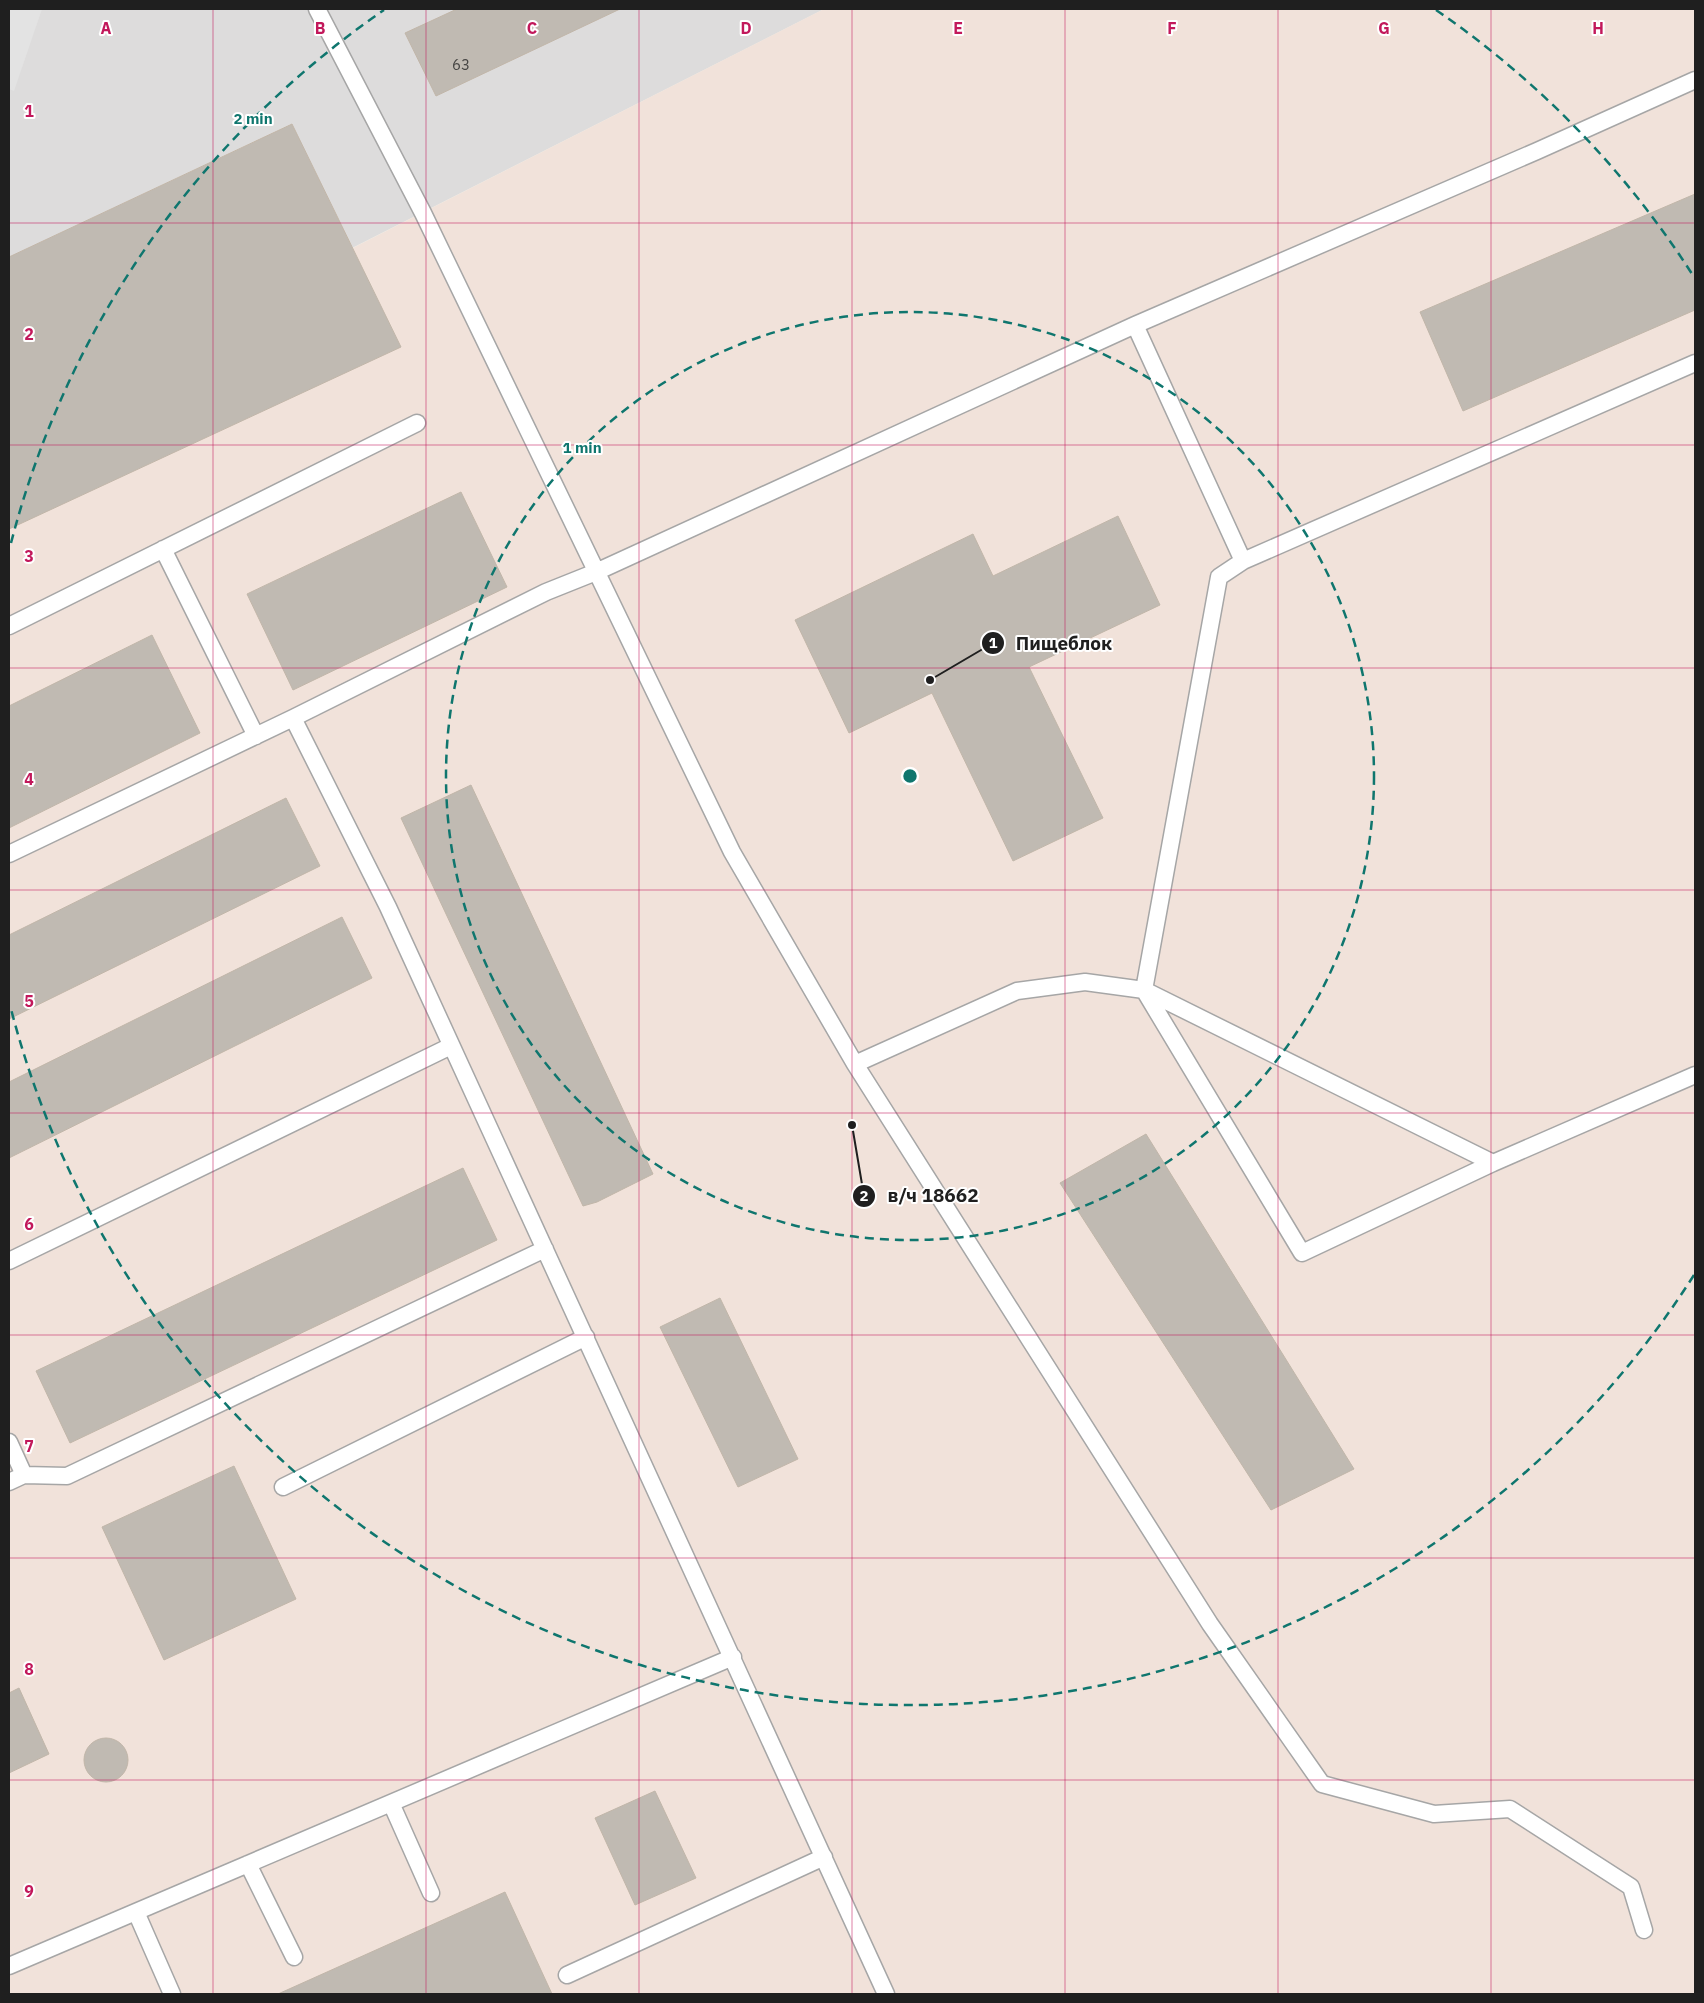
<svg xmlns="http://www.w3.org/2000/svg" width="1704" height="2003" font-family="'IBM Plex Sans',sans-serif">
	<rect width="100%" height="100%" fill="#f0ede6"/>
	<!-- residential -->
	<path fill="#dddcdc" d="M9,9H824L352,248L291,124L9,257Z"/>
	<!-- military -->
	<path fill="#f1e2da" d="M824,9H1695V1994H9V257L292,124L353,248Z"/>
	<!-- parking -->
	<path fill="#e3e3e3" d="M9,9H42L14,91L9,89Z"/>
	<!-- building -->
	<path fill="#c0bab2" stroke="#c1b6a9" d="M457,9H620L436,96L405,33Z
		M292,124L401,347L9,529V257Z
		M1695,194V310L1463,411L1420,312Z
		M461,492L507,587L293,690L247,594Z
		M1118,516L1160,605L1029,667L1103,818L1013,861L932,693L849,733L795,620L973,534L993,576Z
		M152,635L200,733L9,828V706Z
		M471,785L653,1174L597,1202L583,1206L401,818Z
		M286,798L320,866L9,1019V935Z
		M342,917L372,978L9,1158V1082Z
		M1146,1134L1354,1469L1271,1510L1060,1183Z
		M463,1168L497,1240L70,1443L36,1371Z
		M720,1298L798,1459L738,1487L660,1327Z
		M234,1466L296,1599L164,1660L102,1527Z
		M19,1688L49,1754L9,1773V1693Z
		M84 1760a22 22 0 1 1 44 0a22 22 0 1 1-44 0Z
		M655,1791L696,1878L635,1905L595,1818Z
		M505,1892L552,1994H278Z"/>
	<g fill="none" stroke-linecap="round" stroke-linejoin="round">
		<defs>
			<path id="lane" d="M317,9L423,213L732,852L855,1064L1210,1624L1322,1784L1434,1814L1510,1809L1631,1887L1644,1930
				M163,549L256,736
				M1243,561L1695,363
				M9,626L417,423
				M293,718L388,907L886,1994
				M9,854L293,718L546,592L596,572L1135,325L1537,151L1695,80
				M1144,990L1493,1163L1695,1075
				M1144,990L1302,1253L1493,1163
				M855,1064L1017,991L1085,982L1144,990L1219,577L1243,561L1135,325
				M9,1261L451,1046
				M9,1442L24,1475L9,1482
				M24,1475L67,1476L545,1249
				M283,1487L586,1337
				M391,1803L431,1893
				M248,1864L294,1957
				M136,1912L172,1994
				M9,1966L733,1657
				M567,1975L824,1857"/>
		</defs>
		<!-- lane casing -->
		<use href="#lane" stroke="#a6a6a6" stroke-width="19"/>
		<!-- lane -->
		<use href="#lane" stroke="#fff" stroke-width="16"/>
	</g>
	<!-- grid -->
	<path fill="none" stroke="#c2185b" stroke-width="1" stroke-opacity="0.55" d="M213,9V1994M426,9V1994M639,9V1994M852,9V1994M1065,9V1994M1278,9V1994M1491,9V1994M9,223H1695M9,445H1695M9,668H1695M9,890H1695M9,1113H1695M9,1335H1695M9,1558H1695M9,1780H1695"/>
	<!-- distance rings -->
	<g fill="none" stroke="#0f766e" stroke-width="2.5" stroke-dasharray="9 6">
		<circle cx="910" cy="776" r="464"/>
		<path d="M1694 1275A929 929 0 0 1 11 1009M11 543A929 929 0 0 1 384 10M1436 10A929 929 0 0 1 1694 277"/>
	</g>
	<g text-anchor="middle" stroke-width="4" stroke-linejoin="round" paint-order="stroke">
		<!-- number labels -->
		<g font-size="15" fill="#474644">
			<text x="461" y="70">63</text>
		</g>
	</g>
	<g font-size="16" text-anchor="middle" font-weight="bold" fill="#c2185b" stroke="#fff" stroke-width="4" stroke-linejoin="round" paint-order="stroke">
		<text x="106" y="34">A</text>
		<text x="320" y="34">B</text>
		<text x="532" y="34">C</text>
		<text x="746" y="34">D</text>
		<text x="958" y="34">E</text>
		<text x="1172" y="34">F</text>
		<text x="1384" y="34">G</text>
		<text x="1598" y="34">H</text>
		<text x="29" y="117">1</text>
		<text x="29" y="340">2</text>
		<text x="29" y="562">3</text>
		<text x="29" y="785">4</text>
		<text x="29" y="1007">5</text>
		<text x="29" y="1230">6</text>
		<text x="29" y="1452">7</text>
		<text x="29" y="1675">8</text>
		<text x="29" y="1897">9</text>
	</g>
	<circle cx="910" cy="776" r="8" fill="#0f766e" stroke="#fff" stroke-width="2.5"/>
	<g font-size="15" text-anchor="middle" font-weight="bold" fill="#0f766e" stroke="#fff" stroke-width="4" stroke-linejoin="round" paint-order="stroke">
		<text x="253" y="124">2 min</text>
		<text x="582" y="453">1 min</text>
	</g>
	<!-- callouts -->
	<path fill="none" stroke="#1f1f1f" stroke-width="2" d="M930 680L993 643M852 1125L864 1196"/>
	<g fill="#1f1f1f" stroke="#fff" stroke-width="2">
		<circle cx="930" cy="680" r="5"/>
		<circle cx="852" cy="1125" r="5"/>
		<circle cx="993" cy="643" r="12"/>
		<circle cx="864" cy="1196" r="12"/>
	</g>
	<g font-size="15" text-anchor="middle" font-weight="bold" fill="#fff">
		<text x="993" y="648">1</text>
		<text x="864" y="1201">2</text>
	</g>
	<g font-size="19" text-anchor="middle" font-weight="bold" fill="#1f1f1f" stroke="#fff" stroke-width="4" stroke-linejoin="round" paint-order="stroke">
		<text x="1064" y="650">Пищеблок</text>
		<text x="933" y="1202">в/ч 18662</text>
	</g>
	<!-- border -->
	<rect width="1704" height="2003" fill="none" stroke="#1f1f1f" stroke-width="20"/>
</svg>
